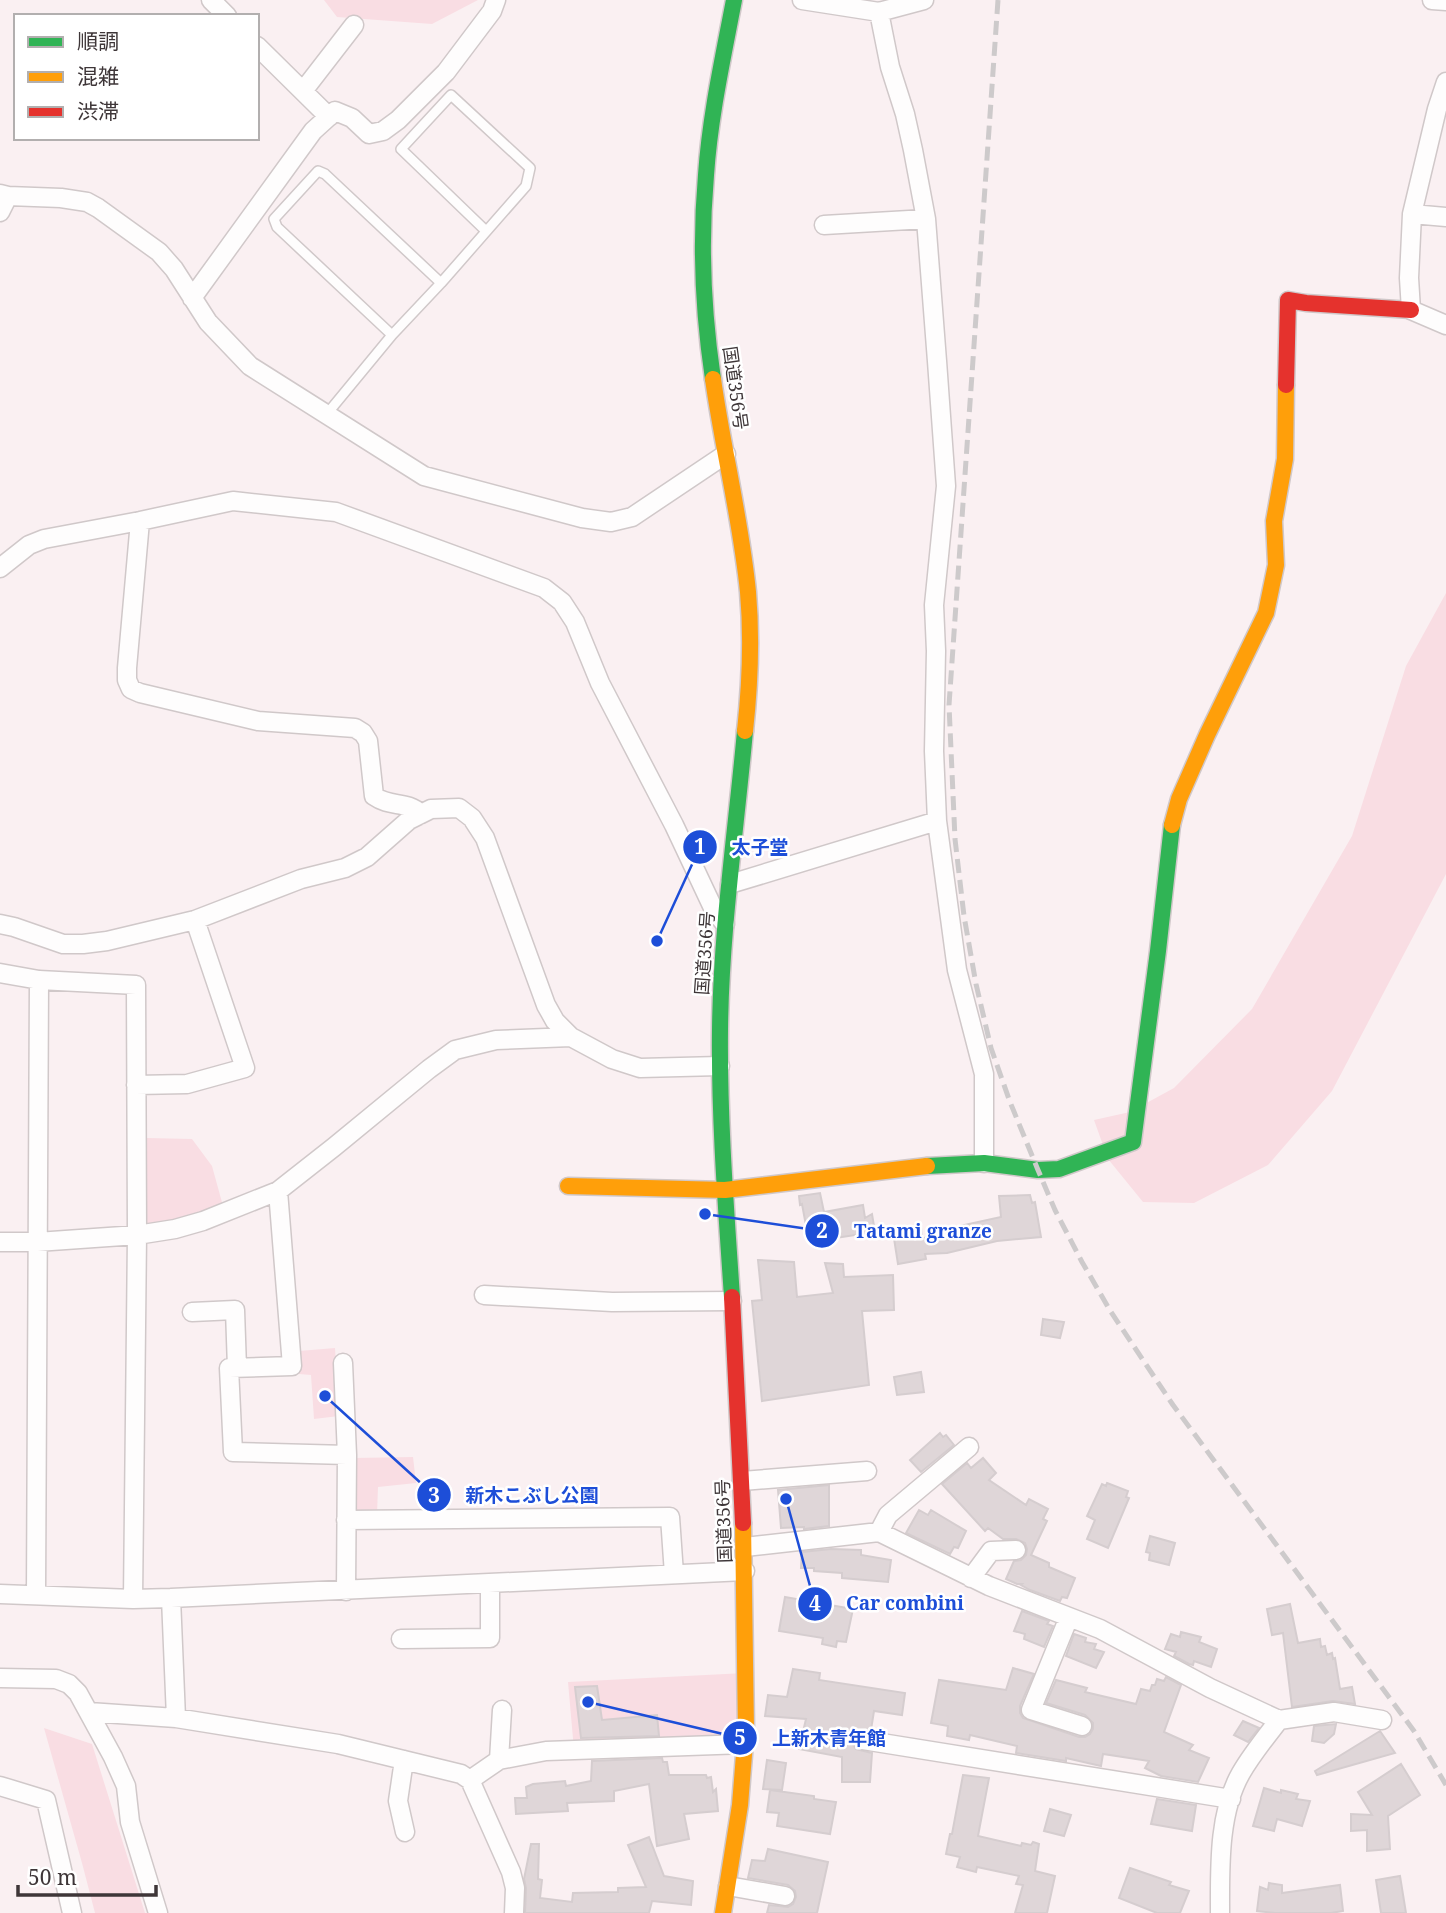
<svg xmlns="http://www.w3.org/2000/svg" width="1446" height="1913" font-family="'Noto Serif','Noto Sans JP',serif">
	<rect width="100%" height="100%" fill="#faf0f2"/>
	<!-- green -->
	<path fill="#f9dde3" d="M324,0H478L432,24L337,17Z
		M1446,593V874L1332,1091L1268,1165L1194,1203L1143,1202L1108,1159L1094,1120L1130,1112L1174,1088L1252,1009L1352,836L1406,666Z
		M147,1138L192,1139L212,1166L223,1206L202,1214L146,1229Z
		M335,1348L339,1416L314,1419L311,1375L299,1374V1351Z
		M413,1457L416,1483L378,1487L377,1514L353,1516V1458Z
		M745,1673V1744L574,1750L568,1682Z
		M44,1728L92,1744L145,1913H95L82,1863Z"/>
	<!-- building -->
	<path fill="#dfd6d8" stroke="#d5cdcf" stroke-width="2" d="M820,1193L824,1212L863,1205L865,1218L872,1214L875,1232L809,1242L802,1204L800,1205L799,1196Z
		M1030,1195L1032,1203L1035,1202L1041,1237L997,1241L947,1253L925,1254L926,1259L898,1264L893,1232L921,1227L922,1238L956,1236L955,1227L1001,1217L999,1196Z
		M758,1260L794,1262L797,1297L833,1293L825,1263L843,1264L844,1277L893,1275L894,1310L862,1311L869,1385L762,1401L752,1301L762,1300Z
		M1043,1319L1064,1322L1060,1338L1041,1335Z
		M921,1372L924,1392L897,1395L894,1377Z
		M940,1433L943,1437L946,1435L954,1445L921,1472L910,1460Z
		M983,1458L996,1473L989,1480L1026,1505L1029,1499L1048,1509L1043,1519L1047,1521L1031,1555L1049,1563V1567L1075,1578L1067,1598L1062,1597L1060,1601L1030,1590L1021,1585L1022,1584H1017L1006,1579L1014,1561L1021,1560L1026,1555L1027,1549L1025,1543L1016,1539H1003L988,1528L985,1531L942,1484L967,1463L971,1468Z
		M1107,1483L1128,1491L1126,1497L1129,1498L1108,1548L1087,1539L1095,1520L1087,1516L1102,1484L1106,1486Z
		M829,1485V1526L804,1529V1527L781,1528L778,1490Z
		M919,1510L928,1515L931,1510L966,1531L958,1548L954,1547L950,1554L906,1533Z
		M1150,1536L1175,1543L1169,1565L1149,1560L1150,1553L1146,1552Z
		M831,1549L861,1550V1555L891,1560L888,1582L842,1578V1573L814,1571V1568H801L802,1552Z
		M785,1597L853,1609L846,1642L837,1641L836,1647L822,1644L823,1638L779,1631Z
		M1290,1604L1298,1643L1320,1639L1321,1647L1325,1646L1327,1655L1332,1653L1333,1659L1335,1658L1340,1689L1352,1687L1355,1704L1333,1701L1292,1707L1283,1633L1272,1635L1267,1609Z
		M1022,1611L1049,1621L1047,1624L1053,1626L1044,1647L1024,1639L1025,1634L1014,1631Z
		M1181,1632L1201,1637L1199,1642L1217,1649L1211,1667L1194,1661L1193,1665L1189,1664L1174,1656L1176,1652L1165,1649L1171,1634L1180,1637Z
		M1074,1634L1086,1638L1085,1642L1096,1644L1094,1649L1104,1652L1096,1668L1066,1656Z
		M1013,1668L1034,1674L1020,1706V1713L1023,1718L1079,1737H1085L1090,1734L1093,1729V1723L1085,1715L1046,1703L1056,1680L1087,1688L1085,1692L1136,1704L1141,1689L1150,1691L1152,1685H1155L1157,1679L1164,1681L1166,1677L1181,1685L1164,1732L1193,1745L1189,1750L1209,1758L1198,1782L1161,1776L1145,1768L1149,1761L1103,1754L1101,1766L1066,1758V1761L1016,1753L1017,1746L970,1735L969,1740L947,1736L948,1726L931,1723L939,1680L1006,1690Z
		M793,1669L820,1673L819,1680L905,1693L902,1715L874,1711L871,1730H858L852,1738V1743L856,1749L872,1753L870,1782H842V1757L799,1749L806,1719L765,1716L768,1695L787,1697Z
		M597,1686L602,1720L657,1715L659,1736L581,1738L575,1687Z
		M1243,1721L1259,1728L1248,1742L1234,1735Z
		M1336,1724L1334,1734L1324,1743L1312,1741L1314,1726Z
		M1380,1731L1395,1753L1317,1775L1315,1771Z
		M662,1758L663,1762H667L669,1775H706L707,1778L711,1777L713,1792L716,1789L718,1811L684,1814L689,1839L657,1846L649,1784L614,1791V1801L567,1803L568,1811L516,1814L515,1798H527L526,1787L533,1784L565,1781L566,1786L591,1781L592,1761Z
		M767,1760L786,1763L782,1790L763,1789Z
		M1401,1764L1420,1795L1388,1816L1390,1849L1367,1851V1830L1351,1831V1814L1372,1815L1358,1792Z
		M963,1775L989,1778L978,1836L1021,1846L1022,1843L1031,1845L1033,1842L1039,1844L1035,1871L1055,1876L1047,1913H1015L1023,1885L1016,1884L1019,1876L977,1867L976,1872L957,1867L960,1857L946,1854L950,1834H952Z
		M1264,1788L1281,1793V1790L1298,1794L1296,1799L1310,1801L1302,1826L1277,1819L1274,1831L1253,1826Z
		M770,1790L814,1796V1799L836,1802L830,1834L777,1826L779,1813L767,1812Z
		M1157,1799L1196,1805L1192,1831L1151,1824Z
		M1050,1809L1071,1815L1064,1836L1044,1831Z
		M649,1837L664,1876L693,1881L691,1905L652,1901L649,1913H525L526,1888L524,1879L531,1844H539L538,1879L542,1880L540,1898L572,1902L573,1893L618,1892V1888L646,1887L628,1845Z
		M768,1849L828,1862L817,1913H767L769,1905L788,1907L793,1904L796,1897L795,1891L788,1885L748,1878L752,1860L765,1861Z
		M1130,1868L1171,1882L1169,1885L1189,1891L1180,1913H1157L1119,1898Z
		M1400,1876L1406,1913H1381L1376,1880Z
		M1269,1883L1282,1885V1893L1340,1885L1343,1911L1331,1913H1275L1257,1911L1260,1887L1268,1890Z"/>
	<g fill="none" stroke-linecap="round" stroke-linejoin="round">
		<defs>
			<path id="lane" d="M392,335L277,227L274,219L318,171L325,174L441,283
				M326,415L392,335L441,283L526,186L530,168L451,95L401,149L486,231"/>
			<path id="street" d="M211,0L227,16
				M802,0L879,12L924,0
				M1432,0L1446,1
				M257,46L329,117
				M303,91L354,25
				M0,194L8,196L61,198L87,202L98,208L159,252L174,269L208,322L250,366L424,476L582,518L611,522L632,517L726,454
				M0,212L8,196
				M1412,214L1437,109L1446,82
				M1446,217L1412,214L1409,278L1411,310L1446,325
				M824,225L926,219
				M192,298L313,131L335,111L352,118L369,134L383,131L398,120L446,72L492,11L496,0
				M140,521L127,668V680L131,689L140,693L258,721L355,728L363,733L368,741L374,796C391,808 406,800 421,814
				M0,568L29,545L44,539L140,521L233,501L336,512L544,588L562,602L575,622L600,683L674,825L714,910L725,924
				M937,821L957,970L984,1074V1163
				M730,884L937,821L934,751L936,651L934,605L946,486L937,361L926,219L913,150L905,114L890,67L879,12
				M0,924L14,927L63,944H83L107,941L195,920L301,879L345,868L367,857L409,820L431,809L459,808L472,818L485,838L546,1005L555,1021L571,1037L612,1059L640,1068L720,1066
				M0,973L39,980L136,985L137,1235L133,1599
				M136,1085L187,1084L245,1068L195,920
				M0,1242H37L137,1235L175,1229L203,1221L278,1191
				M484,1295L612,1302L732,1301
				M192,1312L235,1310L237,1368
				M343,1363L347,1455L346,1591
				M347,1455L233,1452L229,1368L292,1366L278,1191L334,1147L429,1069L455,1050L496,1040L571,1037
				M742,1481L867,1471
				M346,1520L670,1517L674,1574
				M879,1532L888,1515L969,1447
				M745,1547L879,1532L989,1586L1100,1629L1210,1688L1279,1720C1266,1737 1252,1754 1241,1773C1218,1813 1220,1869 1220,1913
				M971,1578L991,1551L1016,1550
				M0,1594L133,1599L171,1598L745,1571
				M36,1595L39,980
				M171,1598L176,1718
				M1069,1617L1031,1710L1082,1726
				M401,1639L490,1638V1583
				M0,1678L56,1679L69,1684L78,1693L113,1757L126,1786L130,1822L158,1913
				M89,1712L176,1718L338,1744L461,1774L470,1780L511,1872L515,1888L514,1913
				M1279,1720L1334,1712L1382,1720
				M863,1740L1231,1799
				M404,1760L398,1801L405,1832
				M499,1760L502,1710
				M470,1780L499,1760L546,1751L745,1744
				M0,1786L46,1800L72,1913
				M728,1886L785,1896"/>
			<path id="fast" d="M713,379C703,312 700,243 706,175C710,116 723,58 734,0
				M927,1166L984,1163L1038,1170L1059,1169L1133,1142L1158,951L1172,825
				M732,1297C726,1208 719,1119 720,1030C721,930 736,831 745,731"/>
			<path id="slow" d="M713,379C723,450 741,520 748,592C752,638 750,685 745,731
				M1172,825L1179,799L1207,735L1266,613L1276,565L1274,521L1285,459L1286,385
				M568,1186L725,1190L927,1166
				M723,1913L740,1805L746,1730L743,1523"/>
			<path id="jam" d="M1286,385L1288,300L1306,303L1411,310
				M732,1297L743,1523"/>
		</defs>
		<!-- lane casing -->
		<use href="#lane" stroke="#d0c8c9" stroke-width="12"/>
		<!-- street casing -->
		<use href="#street" stroke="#d0c8c9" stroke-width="21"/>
		<!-- fast casing -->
		<use href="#fast" stroke="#d0c8c9" stroke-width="19"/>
		<!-- slow casing -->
		<use href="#slow" stroke="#d0c8c9" stroke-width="19"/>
		<!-- jam casing -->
		<use href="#jam" stroke="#d0c8c9" stroke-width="19"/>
		<!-- lane -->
		<use href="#lane" stroke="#fefdfd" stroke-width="9"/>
		<!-- street -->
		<use href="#street" stroke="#fefdfd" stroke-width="18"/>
		<!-- fast -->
		<use href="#fast" stroke="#30b455" stroke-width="16"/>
		<!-- slow -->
		<use href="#slow" stroke="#ff9f0a" stroke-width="16"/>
		<!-- jam -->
		<use href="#jam" stroke="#e5322d" stroke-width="16"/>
		<!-- rail -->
		<path stroke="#cdcacb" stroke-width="5" stroke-dasharray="14 7" stroke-linecap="butt" d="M998,0L949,705L955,839L964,916L976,984L991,1048L1010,1102L1038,1170L1055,1210L1082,1262L1111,1312L1173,1405L1414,1731L1446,1785"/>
	</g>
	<g text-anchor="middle" stroke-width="5" stroke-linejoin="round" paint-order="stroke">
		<!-- street labels -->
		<g font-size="18" fill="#3e3638" stroke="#fff">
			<text transform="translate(735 388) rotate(82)" y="6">国道356号</text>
			<text transform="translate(705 953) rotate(-86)" y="6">国道356号</text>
			<text transform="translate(724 1521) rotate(-92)" y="6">国道356号</text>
		</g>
	</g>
	<!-- callouts -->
	<path fill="none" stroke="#1d4ed8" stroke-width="2.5" d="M657 941L700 847M705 1214L822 1231M325 1396L434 1495M786 1499L815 1604M588 1702L740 1738"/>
	<g fill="#1d4ed8" stroke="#fff" stroke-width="2.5">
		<circle cx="657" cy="941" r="7"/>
		<circle cx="705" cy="1214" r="7"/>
		<circle cx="325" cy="1396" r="7"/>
		<circle cx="786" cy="1499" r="7"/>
		<circle cx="588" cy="1702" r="7"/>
		<circle cx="700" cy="847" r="18"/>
		<circle cx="822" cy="1231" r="18"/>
		<circle cx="434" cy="1495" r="18"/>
		<circle cx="815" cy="1604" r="18"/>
		<circle cx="740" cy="1738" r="18"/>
	</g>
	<g font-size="21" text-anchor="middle" font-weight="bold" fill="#fff">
		<text x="700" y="854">1</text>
		<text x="822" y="1238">2</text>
		<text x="434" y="1503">3</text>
		<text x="815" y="1611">4</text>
		<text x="740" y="1745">5</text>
	</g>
	<g font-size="19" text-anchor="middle" font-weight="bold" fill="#1d4ed8" stroke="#fff" stroke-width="5" stroke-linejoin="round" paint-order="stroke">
		<text x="760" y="854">太子堂</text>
		<text x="923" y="1238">Tatami granze</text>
		<text x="532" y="1502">新木こぶし公園</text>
		<text x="905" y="1610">Car combini</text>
		<text x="829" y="1745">上新木青年館</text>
	</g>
	<!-- legend -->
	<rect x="14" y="14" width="245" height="126" fill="#ffffff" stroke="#b2afaf" stroke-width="2"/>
	<rect x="28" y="37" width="35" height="10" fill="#30b455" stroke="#b2afaf" stroke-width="2"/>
	<text x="77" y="49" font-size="21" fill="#3e3638">順調</text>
	<rect x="28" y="72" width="35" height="10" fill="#ff9f0a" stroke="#b2afaf" stroke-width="2"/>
	<text x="77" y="84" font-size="21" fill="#3e3638">混雑</text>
	<rect x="28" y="107" width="35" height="10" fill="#e5322d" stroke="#b2afaf" stroke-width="2"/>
	<text x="77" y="119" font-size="21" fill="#3e3638">渋滞</text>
	<!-- scale -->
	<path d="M18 1885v10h138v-10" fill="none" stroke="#3e3638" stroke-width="3.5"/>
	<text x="28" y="1885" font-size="21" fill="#3e3638" stroke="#ffffff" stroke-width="5" paint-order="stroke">50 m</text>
</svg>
